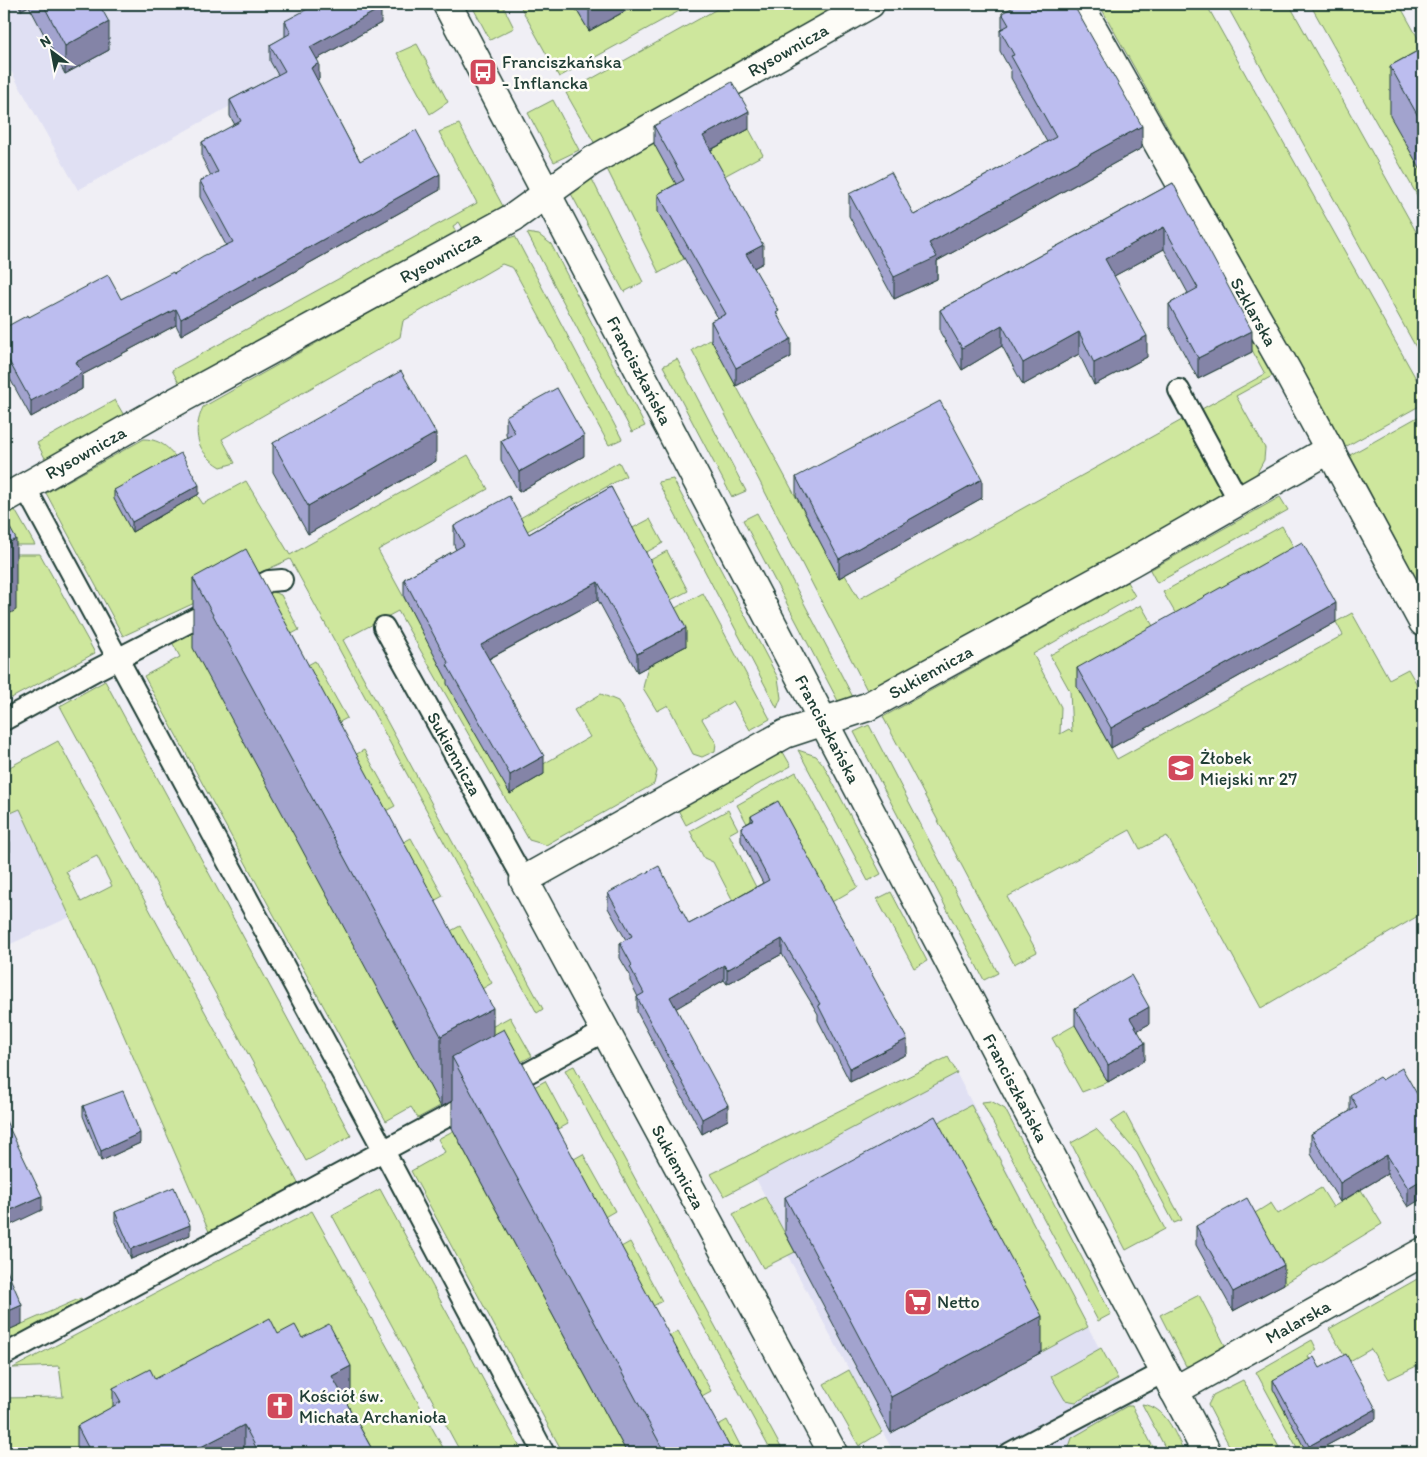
<svg xmlns="http://www.w3.org/2000/svg" width="1427" height="1457" font-family="Itim,sans-serif">
	<rect width="100%" height="100%" fill="#f0eff5"/>
	<filter id="ink" filterUnits="userSpaceOnUse"><feTurbulence type="fractalNoise" baseFrequency=".02" numOctaves="2"/><feDisplacementMap in="SourceGraphic" scale="10" xChannelSelector="R" yChannelSelector="G"/><feConvolveMatrix kernelMatrix="1 2 1 2 8 2 1 2 1" color-interpolation-filters="sRGB"/></filter>
	<g filter="url(#ink)">
		<!-- built -->
		<path fill="#e0e0f3" d="M4,4H371L381,23L78,190L4,59Z
			M20,809L70,917L4,947V816Z
			M948,1057L1088,1327L1155,1453H894L791,1262L788,1255L794,1251L745,1158Z"/>
		<!-- green -->
		<path fill="#cee79d" stroke="#769268" fill-rule="evenodd" d="M471,4H502L514,28L490,40Z
			M519,4H573L589,31L638,4H692L559,77Z
			M726,4H840L595,144L566,93Z
			M1099,4H1206L1423,391V404L1345,447Z
			M1226,4H1289L1423,244V360Z
			M1310,4H1399L1423,47V206Z
			M417,44L448,102L430,114L397,53Z
			M553,100L579,150L554,162L528,113Z
			M459,124L505,210L465,232L459,222L453,226L458,236L182,389L172,370L477,203L439,132Z
			M749,129L763,155L658,212L684,259L659,273L605,165L652,140L670,172Z
			M590,175L643,282L624,292L568,188Z
			M527,233L539,235L551,244L645,426L632,432Z
			M515,236L622,439L609,445L513,268L502,264L403,321L400,337L222,439L235,463L221,467C196,452 192,433 203,407L492,244Z
			M1228,293L1274,375L1236,396L1265,448L1264,460L1253,480L869,694L692,350L711,339L839,577L845,575L859,599L1265,374L1252,350Z
			M677,359L746,491L732,497L663,366Z
			M115,400L126,419L47,462L37,443Z
			M1423,414V591L1350,455Z
			M144,439C161,439 172,450 180,464L132,532L197,495L203,504L246,481L290,555L468,455L488,489L378,550L450,682L540,766L590,737L574,710L601,694L618,701L657,771L654,784L546,845L529,840L398,611L343,640L543,1009L537,1013L290,559L123,636L46,493Z
			M619,462L626,476L520,535L513,522Z
			M673,479L778,678L781,698L777,708L658,482Z
			M1280,497L1288,510L1157,583L1150,570Z
			M15,510L35,545H4V516Z
			M757,513L854,699L838,701L743,520Z
			M650,519L663,543L563,598L625,532Z
			M1282,526L1302,562L1184,628L1163,592Z
			M667,551L688,591L663,604L593,591Z
			M4,554H40L95,653L4,702Z
			M1127,582L1135,596L1033,654L1061,707L1060,734L1069,729L1072,732L1070,691L1050,655L1141,605L1161,640L1077,687L1117,759L1343,635L1336,622L1352,613L1389,679L1408,669L1423,695V913L1261,1008L1167,836L1140,849L1130,830L1007,897L1037,952L1014,964L883,717Z
			M269,590L281,595L299,630L262,650L471,1038L510,1017L532,1056L418,1118L411,1107L386,1121L144,676L180,657L172,642Z
			M703,593L770,719L750,730L733,701L702,719L716,743L715,751L702,757L693,754L668,705L657,711L643,688L648,666L686,646L668,612Z
			M315,661L347,718L310,738L279,681Z
			M105,681L351,1136L306,1161L60,706Z
			M869,725L998,973L984,980L854,732Z
			M58,741L299,1185L210,1234L105,992L20,809L4,816V770ZM97,856L112,886L81,902L66,871Z
			M364,750L395,806L358,826L327,770Z
			M798,750L816,756L823,764L881,874L868,881Z
			M783,752L791,766L686,825L677,808L774,754Z
			M796,772L858,887L786,928L751,831L737,805Z
			M728,810L738,829L729,834L757,889L733,901L713,862L704,858L690,831Z
			M411,838L443,896L406,916L375,858Z
			M891,892L927,961L914,968L877,899Z
			M460,926L492,983L461,1001L423,946Z
			M1075,1025L1108,1082L1082,1092L1052,1038Z
			M948,1057L957,1073L724,1196L711,1174Z
			M574,1066L784,1453H772L565,1070Z
			M545,1081L568,1124L529,1145L460,1143L627,1453H563L411,1171L445,1152L438,1139Z
			M991,1101L1005,1109L1111,1314L1098,1321L982,1102Z
			M971,1105L1088,1327L1042,1352L923,1130Z
			M1125,1113L1182,1220L1174,1223L1137,1153L1111,1122Z
			M1096,1129L1132,1167L1165,1229L1126,1250L1071,1143Z
			M583,1154L615,1211L582,1230L545,1175Z
			M1321,1188L1333,1207L1361,1190L1382,1224L1284,1284L1247,1218L1271,1203L1278,1214Z
			M380,1189L523,1453H461L332,1215Z
			M765,1197L795,1252L763,1268L733,1214Z
			M312,1211L446,1453H4V1398L63,1397L59,1366L13,1368Z
			M630,1242L662,1301L630,1319L592,1263Z
			M1419,1278L1423,1286V1363L1389,1379L1371,1349L1348,1362L1329,1329Z
			M1199,1295L1227,1349L1197,1365L1186,1366L1160,1315Z
			M81,1298L82,1300L4,1343V1332Z
			M678,1331L711,1391L672,1412L640,1352Z
			M1312,1340L1317,1350L1308,1356L1314,1367L1307,1453H1300L1256,1372Z
			M1101,1348L1118,1379L1076,1402L1065,1400L1051,1376Z
			M849,1370L882,1432L859,1446L824,1384Z
			M1243,1380L1282,1453H1233L1208,1405L1213,1395Z
			M1142,1404C1167,1407 1174,1433 1185,1453H1168Z
			M1127,1406H1132L1156,1453H1095L1093,1450L1086,1453H1067L1072,1438Z
			M727,1420L744,1453H695L689,1442Z"/>
		<g fill="none" stroke-linecap="round" stroke-linejoin="round">
			<defs>
				<g id="service">
					<path d="M1179,390L1239,501"/>
					<path d="M25,487L384,1151L544,1453"/>
					<path id="s1" d="M384,627L524,880"/>
					<path d="M4,720L96,670L269,581L282,580"/>
					<path d="M504,1086L605,1031"/>
					<path d="M4,1355L476,1101"/>
					<path d="M1010,1453L1164,1372"/>
				</g>
				<g id="minor">
					<path id="s2" d="M1079,4L1287,371L1423,622"/>
					<path id="s3" d="M4,499L177,401L514,217L592,161L870,4"/>
					<path id="s4" d="M1174,1391L1423,1252"/>
					<path id="s5" d="M833,1453L524,880L785,734L867,707L1132,562L1330,449"/>
				</g>
				<g id="tertiary">
					<path id="s6" d="M447,4L1207,1453"/>
				</g>
			</defs>
			<!-- service casing -->
			<use href="#service" stroke="#1f3d34" stroke-width="24"/>
			<!-- minor casing -->
			<use href="#minor" stroke="#1f3d34" stroke-width="31"/>
			<!-- tertiary casing -->
			<use href="#tertiary" stroke="#1f3d34" stroke-width="31"/>
			<!-- service -->
			<use href="#service" stroke="#fdfcf7" stroke-width="20"/>
			<!-- minor -->
			<use href="#minor" stroke="#fdfcf7" stroke-width="28"/>
			<!-- tertiary -->
			<use href="#tertiary" stroke="#fdfcf7" stroke-width="28"/>
		</g>
		<!-- wall -->
		<path fill="#a2a3ce" stroke="#1f3d34" d="M18,4H99L109,50L65,74L29,6L21,10Z
			M573,4H638L589,31Z
			M1399,4H1414L1402,10Z
			M1002,13L1142,148L937,261V279L894,299L849,216V194L914,215L1047,142L1011,78V71L1000,51V30L1002,28Z
			M285,21L381,23L317,59L319,79L317,80L360,161L440,190L181,335L176,325L82,375V389L31,417L4,368V328L29,317L121,299L174,274L226,245L200,197V181L211,176L202,158V142L235,125L230,116V100L278,75L270,61V45L285,37Z
			M1423,48V174L1390,116V66Z
			M654,126L749,129L711,150L763,263L754,268L779,318L791,357L736,386L711,340V321L718,318L658,212V194L676,184L654,144Z
			M1173,183L1252,352L1198,379L1169,326V304L1188,293L1164,249L1114,276L1147,357L1094,385L1079,354L1023,385L1002,346L962,370L940,332V310Z
			M506,416L584,456L519,492L501,460V441L507,437L506,435Z
			M273,443L436,461L308,534L273,472Z
			M796,477L982,498L839,578L796,496Z
			M611,487L686,646L637,672L598,600L489,659L544,774L510,794L447,684V680L404,597V579L456,550L454,545V526L529,534Z
			M114,490L199,494L132,532L114,499Z
			M193,578L493,1035L733,1453H627L452,1128V1101L441,1107L193,648Z
			M1336,622L1111,748L1077,687V668Z
			M751,816L907,1054L850,1082L818,1020V1014L782,954L727,984L724,980L676,1008L728,1120L702,1134L637,1012V997H638L630,981V975L620,958V943L626,940L608,908V893L689,924L721,907L763,883L741,841V827L751,821Z
			M1075,1008L1149,1024L1138,1030L1145,1060L1108,1082L1075,1025Z
			M1382,1080L1417,1094L1408,1207L1387,1174L1340,1202L1311,1154V1134L1350,1111V1095Z
			M83,1106L140,1143L101,1161L83,1116Z
			M785,1197L1042,1352L891,1433L785,1233Z
			M115,1212L190,1235L131,1259L115,1222Z
			M1196,1226L1284,1284L1233,1311L1196,1245Z
			M278,1334L302,1338L351,1399L346,1402L374,1453H77V1426L113,1407V1388L155,1379Z
			M1320,1368L1376,1419L1313,1453H1307L1273,1389V1380Z"/>
		<!-- shaded-wall -->
		<path fill="#8484a7" stroke="#1f3d34" d="M21,4H29V6L21,10Z
			M589,4H638L589,31Z
			M1402,4H1414L1402,10Z
			M381,8V23L310,63V47Z
			M109,22V50L65,74V46Z
			M319,63V79L311,84V68Z
			M749,111V129L703,154V136Z
			M1142,126V148L937,261V279L894,299V277L929,243Z
			M440,174V190L181,335V319Z
			M1164,227V249L1105,281V259Z
			M763,245V263L746,272V254Z
			M176,309V325L82,375V389L31,417V401L76,362Z
			M1002,325V346L962,370V348Z
			M1252,331V352L1198,379V358Z
			M1079,332V354L1023,385V363Z
			M1147,336V357L1094,385V363Z
			M791,339V357L736,386V368Z
			M436,433V461L308,534V506Z
			M584,436V456L519,492V472Z
			M982,479V498L839,578V559Z
			M199,485V494L132,532V522Z
			M16,539V610L4,617V545Z
			M598,582V600L481,663V645Z
			M1336,603V622L1111,748V728Z
			M686,628V646L637,672V654Z
			M544,756V774L510,794V775Z
			M10,842V852L4,855V845Z
			M782,939V954L727,984V970Z
			M724,965V980L670,1012V997Z
			M4,998H5V1011L4,1012Z
			M1149,1007V1024L1130,1035V1018Z
			M493,1008V1078L452,1057V1101L441,1107V1036Z
			M907,1039V1054L850,1082V1068Z
			M1145,1043V1060L1108,1082V1065Z
			M728,1105V1120L702,1134V1119Z
			M140,1133V1143L101,1161V1151Z
			M1387,1155V1174L1340,1202V1183Z
			M1423,1179V1198L1408,1207V1188Z
			M42,1196V1210L4,1228V1213Z
			M190,1225V1235L131,1259V1249Z
			M1284,1265V1284L1233,1311V1292Z
			M22,1305V1324L4,1332V1313Z
			M1042,1316V1352L891,1433V1397Z
			M351,1366V1399L332,1410V1376Z
			M1376,1409V1419L1313,1453H1309V1446Z
			M244,1425V1453H189Z"/>
		<!-- building -->
		<path fill="#bcbdef" stroke="#1f3d34" d="M43,4H99L109,22L65,46Z
			M317,4H379L381,8L310,47L319,63L311,68L360,161L416,130L440,174L181,319L176,309L76,362L82,373L31,401L4,352V328L28,315L29,317L108,275L121,299L173,272L174,274L203,256L233,242L200,181L218,172L202,142L241,121L230,100L285,71L270,45L291,33L285,21Z
			M1019,4H1073L1142,126L929,243L937,257L894,277L849,194L891,172L914,215L1056,137L1011,56L1014,55L1000,30L1009,25L1002,13Z
			M1423,48V125L1390,66Z
			M732,82L749,111L703,136L763,245L746,254L779,311L776,313L791,339L736,368L711,321L726,314L658,194L684,180L654,126Z
			M1173,183L1252,331L1198,358L1169,304L1198,288L1164,227L1105,259L1147,336L1094,363L1079,332L1023,363L1002,325L962,348L940,310Z
			M401,371L436,433L308,506L273,443Z
			M557,388L584,436L519,472L501,441L515,433L506,416Z
			M940,401L982,479L839,559L796,477Z
			M181,453L199,485L132,522L114,490Z
			M611,487L686,628L637,654L598,582L481,645L544,756L510,775L447,665L449,664L404,579L464,545L454,526L509,496L529,534Z
			M4,517L16,539L4,545Z
			M1302,542L1336,603L1111,728L1077,668Z
			M246,549L493,1008L441,1036L193,578Z
			M778,801L907,1039L850,1068L818,1005L820,1004L782,939L727,970L724,965L670,997L728,1105L702,1119L637,997L644,993L630,967L632,965L620,943L632,936L608,893L659,866L689,924L721,907L769,880L741,827L754,820L751,816Z
			M4,830L10,842L4,845Z
			M1131,975L1149,1007L1130,1018L1145,1043L1108,1065L1075,1008Z
			M504,1029L733,1453H665L452,1057Z
			M1402,1068L1417,1094L1423,1090V1179L1408,1188L1387,1155L1340,1183L1311,1134L1357,1107L1350,1095L1379,1077L1382,1080Z
			M123,1091L140,1133L101,1151L83,1106Z
			M935,1116L1042,1316L891,1397L785,1197Z
			M4,1117L42,1196L4,1213Z
			M174,1187L190,1225L131,1249L115,1212Z
			M1247,1198L1284,1265L1233,1292L1196,1226Z
			M4,1264L22,1305L4,1313Z
			M270,1318L278,1334L295,1325L302,1338L329,1324L351,1366L332,1376L374,1453H259L244,1425L189,1453H91L77,1426L121,1402L113,1388L150,1369L155,1379Z
			M1346,1354L1376,1409L1309,1446L1273,1380L1314,1357L1320,1368Z"/>
	</g>
	<!-- icons -->
	<defs>
		<symbol id="bus-square" viewBox="-11 -11 22 22"><rect x="-9" y="-9" width="18" height="18" rx="4" fill="#d1495b" stroke="#fdfcf7"/><path d="M-5-6H5V4H4V6H2V4H-2V6H-4V4H-5ZM-3.5-4V0h7V-4ZM-3.5 1.2v1.5H-2V1.2ZM2 1.2v1.5H3.5V1.2Z" fill="#fff"/></symbol>
		<symbol id="school-square" viewBox="-11 -11 22 22"><rect x="-9" y="-9" width="18" height="18" rx="4" fill="#d1495b" stroke="#fdfcf7"/><path d="M0-5L7-2L0 1L-7-2ZM-4 1L0 2.5L4 1V4Q0 6-4 4Z" fill="#fff"/></symbol>
		<symbol id="supermarket-square" viewBox="-11 -11 22 22"><rect x="-9" y="-9" width="18" height="18" rx="4" fill="#d1495b" stroke="#fdfcf7"/><path d="M-6-5.5h2.5l.6 2H6L4.5 2H-2.5L-4.4-4H-6ZM-1.5 3.2a1.3 1.3 0 1 0 .1 0ZM3 3.2a1.3 1.3 0 1 0 .1 0Z" fill="#fff"/></symbol>
		<symbol id="church-square" viewBox="-11 -11 22 22"><rect x="-9" y="-9" width="18" height="18" rx="4" fill="#d1495b" stroke="#fdfcf7"/><path d="M-1.2-6h2.4v3.5h3.3v2.4h-3.3V6h-2.4V-.1h-3.3v-2.4h3.3Z" fill="#fff"/></symbol>
	</defs>
	<g fill-rule="evenodd">
		<use href="#bus-square" x="467" y="56" width="32" height="32"/>
		<use href="#school-square" x="1165" y="752" width="32" height="32"/>
		<use href="#supermarket-square" x="902" y="1286" width="32" height="32"/>
		<use href="#church-square" x="264" y="1390" width="32" height="32"/>
	</g>
	<g text-anchor="middle" stroke-width="5" stroke-linejoin="round" paint-order="stroke">
		<!-- street labels -->
		<g font-size="18" fill="#1f3d34" stroke="#fdfcf7">
			<text dy="6" stroke="none"><textPath href="#s3" startOffset="904">Rysownicza</textPath></text>
			<text dy="6" stroke="none"><textPath href="#s3" startOffset="499">Rysownicza</textPath></text>
			<text dy="6" stroke="none"><textPath href="#s2" startOffset="354">Szklarska</textPath></text>
			<text dy="6" stroke="none"><textPath href="#s6" startOffset="414">Franciszkańska</textPath></text>
			<text dy="6" stroke="none"><textPath href="#s3" startOffset="94">Rysownicza</textPath></text>
			<text dy="6" stroke="none"><textPath href="#s5" startOffset="1109">Sukiennicza</textPath></text>
			<text dy="6" stroke="none"><textPath href="#s6" startOffset="819">Franciszkańska</textPath></text>
			<text dy="6" stroke="none"><textPath href="#s1" startOffset="145">Sukiennicza</textPath></text>
			<text dy="6" stroke="none"><textPath href="#s6" startOffset="1224">Franciszkańska</textPath></text>
			<text transform="translate(678 1167) rotate(62)" y="6">Sukiennicza</text>
			<text dy="6" stroke="none"><textPath href="#s4" startOffset="142">Malarska</textPath></text>
		</g>
		<!-- poi labels -->
		<g font-size="18" fill="#1f3d34" stroke="#fdfcf7" text-anchor="start">
			<text x="502" y="68">Franciszkańska<tspan x="502" dy="21">- Inflancka</tspan></text>
			<text x="1200" y="764">Żłobek<tspan x="1200" dy="21">Miejski nr 27</tspan></text>
			<text x="937" y="1308">Netto</text>
			<text x="299" y="1402">Kościół św.<tspan x="299" dy="21">Michała Archanioła</tspan></text>
		</g>
	</g>
	<!-- margin -->
	<rect width="1427" height="1457" fill="none" stroke="#fdfcf7" stroke-width="20"/>
	<rect x="10" y="10" width="1407" height="1437" fill="none" stroke="#1f3d34" stroke-width="2" filter="url(#ink)"/>
	<!-- north arrow -->
	<g transform="translate(52 52) rotate(328)" stroke="#fdfcf7" stroke-width="4" paint-order="stroke">
	<path d="M0-4L9 19L0 12L-9 19Z" fill="#1f3d34"/>
	<text y="-8" font-size="14" font-weight="bold" text-anchor="middle" fill="#1f3d34">N</text>
	</g>
</svg>
